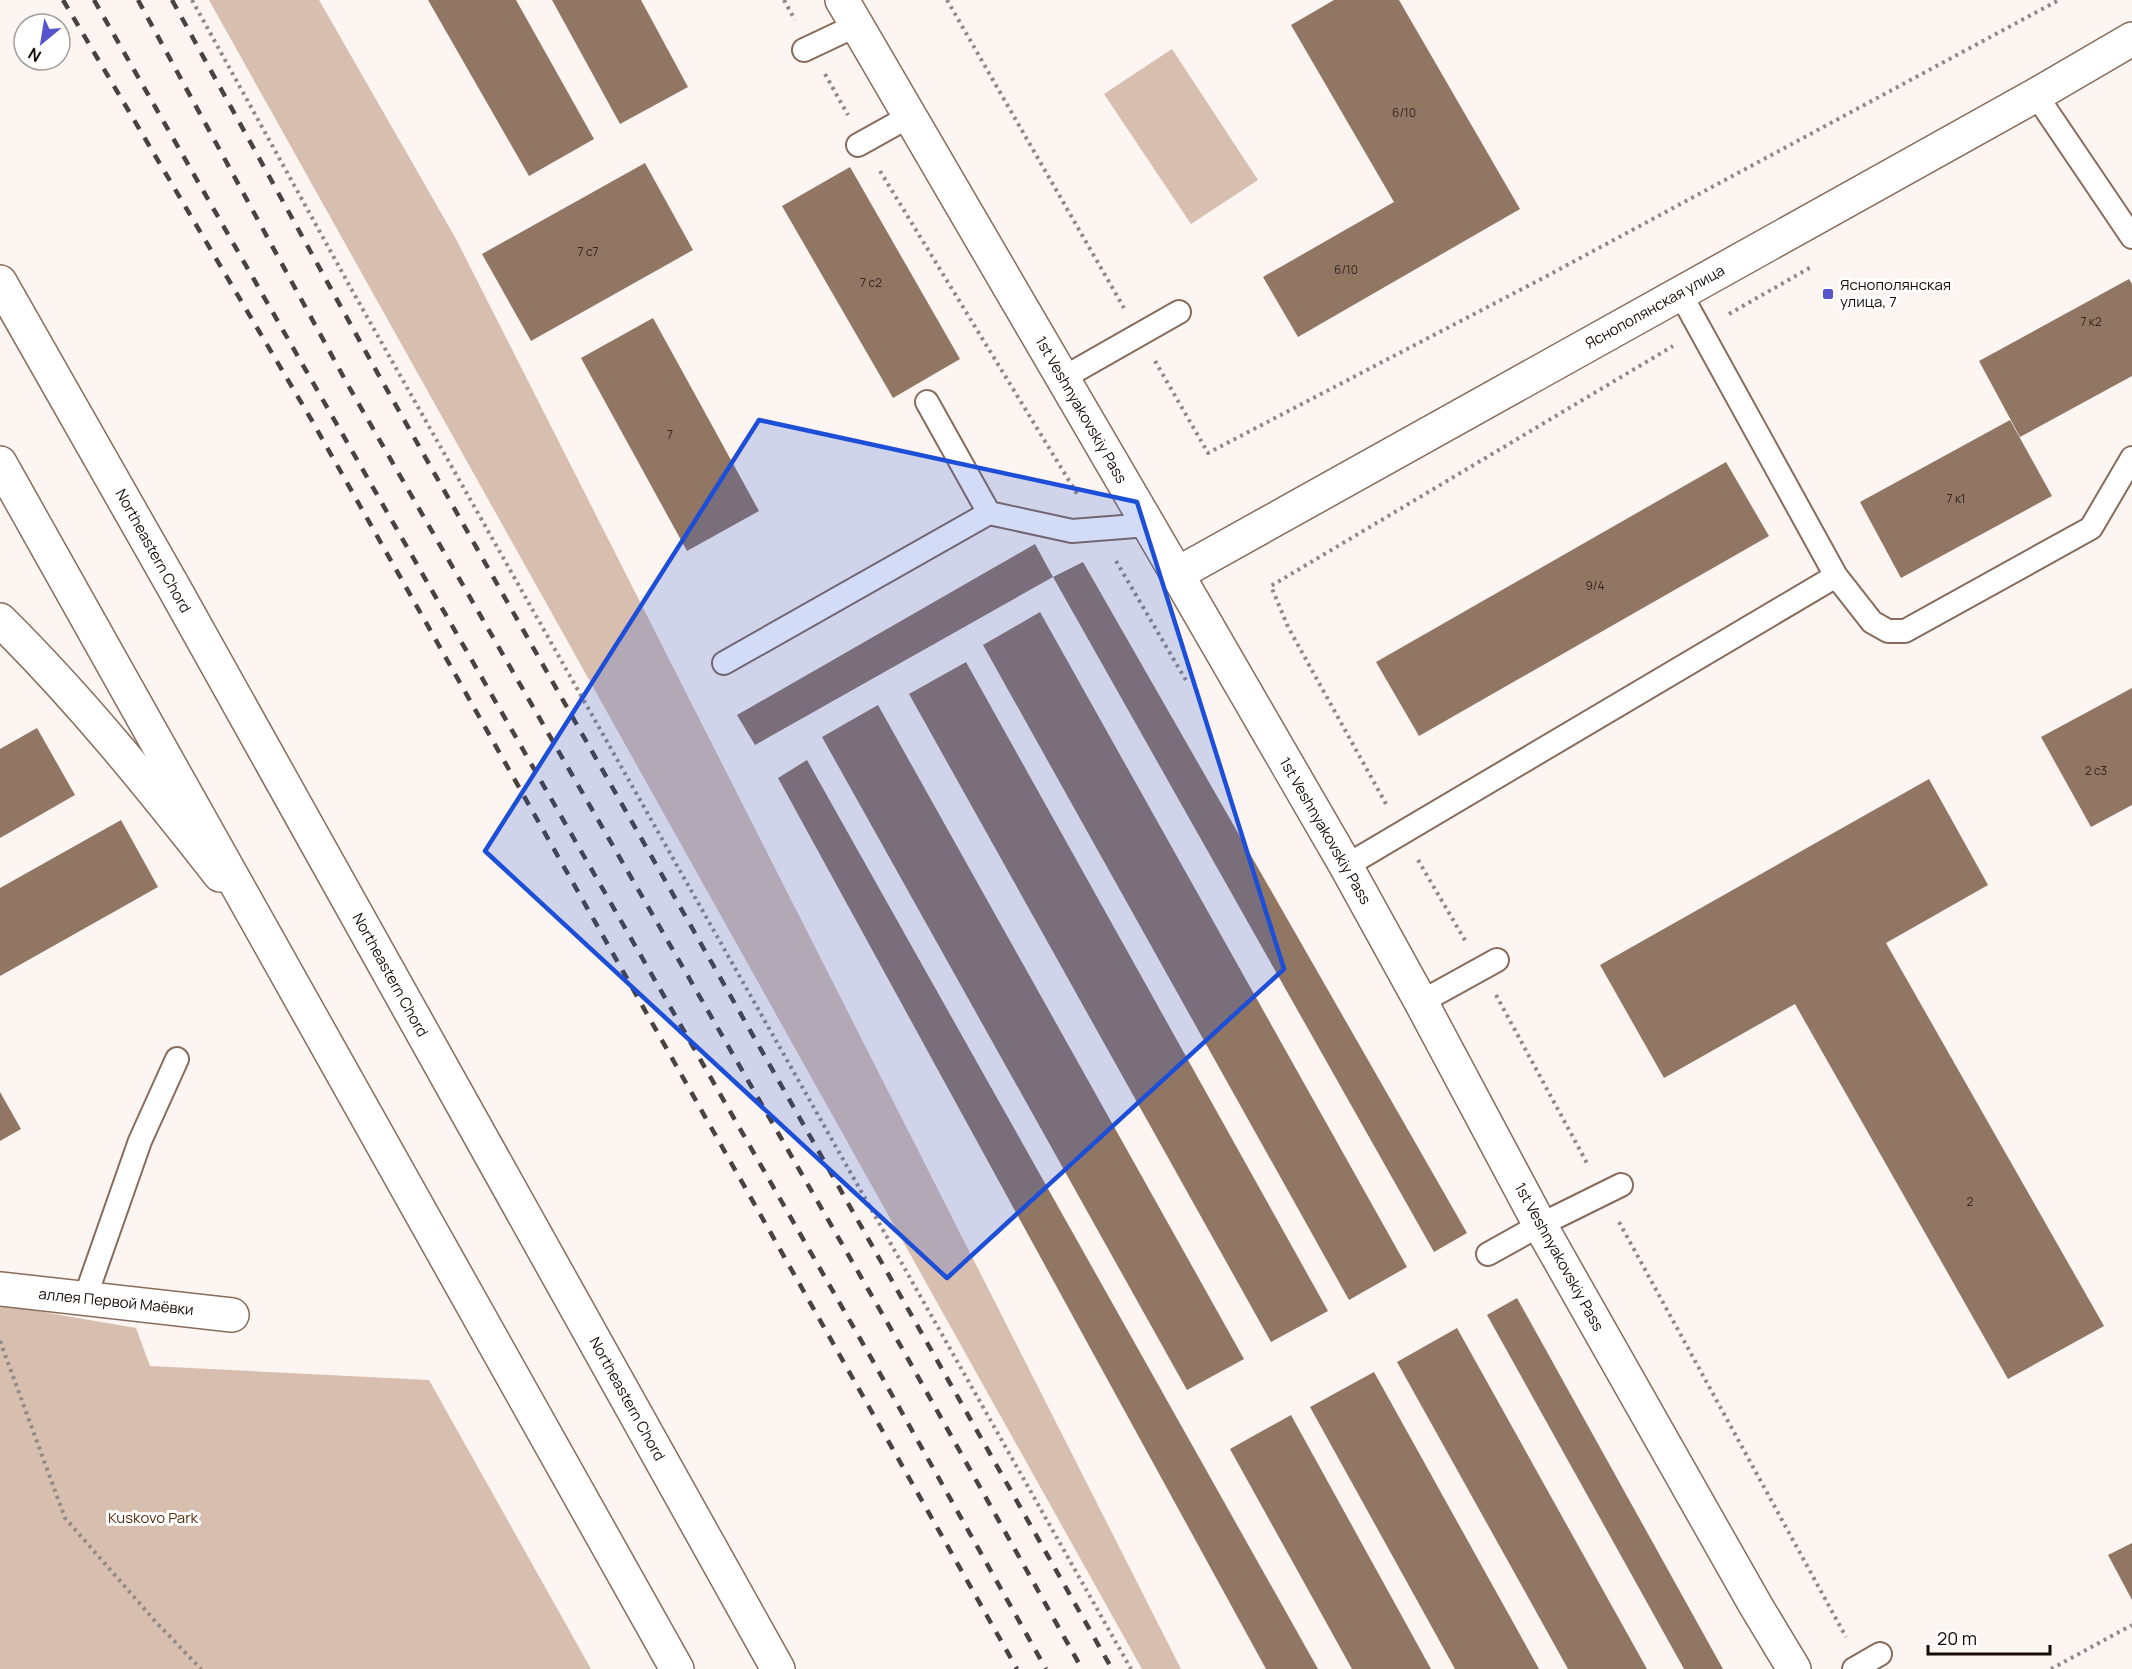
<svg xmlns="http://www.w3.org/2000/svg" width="2132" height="1669" font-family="Manrope,sans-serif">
	<rect width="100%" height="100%" fill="#fcf5f1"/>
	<!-- green -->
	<path fill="#d7beae" d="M209,0H319L456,239L1181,1669H1142Z
		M1172,49L1258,180L1191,224L1104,94Z
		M2,1305L136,1328L150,1366L429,1380L591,1669H0V1308Z"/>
	<!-- building -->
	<path fill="#927664" d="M428,0H516L594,139L529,176Z
		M552,0H641L688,87L620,124Z
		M1334,0H1399L1520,209L1298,337L1263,277L1394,202L1291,25Z
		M645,163L693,250L531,341L482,254Z
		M850,167L960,359L893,398L782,206Z
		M2129,279L2132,284V376L2020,437L1979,361Z
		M653,318L759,511L687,551L581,358Z
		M2010,420L2052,496L1901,578L1860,502Z
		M1726,462L1769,536L1419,736L1376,662Z
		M1035,544L1053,577L755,745L737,715Z
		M1083,562L1467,1233L1434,1252L1053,577Z
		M1040,612L1407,1267L1349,1300L983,645Z
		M966,662L1328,1311L1271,1342L909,694Z
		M2132,688V805L2091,827L2041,737Z
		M878,705L1244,1359L1187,1390L822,737Z
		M37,728L75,795L0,838V749Z
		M807,760L1318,1669H1266L778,778Z
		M1929,779L1988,885L1886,943L2104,1326L2008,1379L1795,1004L1664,1078L1600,965Z
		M121,820L158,887L0,976V888Z
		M0,1092L21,1129L0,1141Z
		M1517,1298L1723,1669H1684L1487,1315Z
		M1457,1328L1647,1669H1568L1397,1362Z
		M1374,1372L1539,1669H1455L1310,1407Z
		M1291,1415L1431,1669H1352L1230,1449Z
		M2132,1543V1600L2108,1555Z"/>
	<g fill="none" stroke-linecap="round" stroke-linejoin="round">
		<defs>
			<path id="service" d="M804,50L857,25
				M2036,95L2132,237
				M858,145L910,116
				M1063,378L1179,312
				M927,402L989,513
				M1836,576L1872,622L1888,631H1905L2091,528L2132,458
				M724,663L989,513L1072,531L1148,525
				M1346,866L1836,576L1680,293
				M1421,1002L1497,960
				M1488,1254L1540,1225L1621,1185
				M85,1298L140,1141L177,1059
				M1854,1669L1880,1654"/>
			<path id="minor" d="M1177,574L1346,866L1421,1002L1540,1225L1756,1606L1794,1669
				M0,1289L232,1315"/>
			<path id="tertiary" d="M842,0L1177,574L2036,95L2132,39"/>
			<path id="secondary" d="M0,620C80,699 151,787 220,875"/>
			<path id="primary" d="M0,282L173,586L778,1669
				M0,463L677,1669"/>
		</defs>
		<!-- service casing -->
		<use href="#service" stroke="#886c5b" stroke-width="26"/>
		<!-- minor casing -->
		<use href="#minor" stroke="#886c5b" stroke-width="36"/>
		<!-- tertiary casing -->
		<use href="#tertiary" stroke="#886c5b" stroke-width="36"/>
		<!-- secondary casing -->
		<use href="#secondary" stroke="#886c5b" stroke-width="36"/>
		<!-- primary casing -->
		<use href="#primary" stroke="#886c5b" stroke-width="36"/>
		<!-- path -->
		<path stroke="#928985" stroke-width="4" stroke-dasharray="3 4.5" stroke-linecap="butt" d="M192,0L353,292L1131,1669
			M784,0L795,20
			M947,0L1124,308
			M825,74L848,115
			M880,171L1079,497
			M1729,314L1811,267
			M1155,361L1208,453L1545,277L2059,0
			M1116,561L1187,682
			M1386,804L1288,627L1271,586L1673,346
			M1418,860L1466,942
			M1496,995L1588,1165
			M1619,1222L1846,1637
			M0,1341L65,1518L155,1621L201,1669
			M2051,1669L2132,1625"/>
		<!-- service -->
		<use href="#service" stroke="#fff" stroke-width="22"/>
		<!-- minor -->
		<use href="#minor" stroke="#fff" stroke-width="33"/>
		<!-- tertiary -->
		<use href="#tertiary" stroke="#fff" stroke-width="33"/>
		<!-- secondary -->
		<use href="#secondary" stroke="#fff" stroke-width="33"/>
		<!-- primary -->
		<use href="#primary" stroke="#fff" stroke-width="33"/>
		<!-- rail -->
		<path stroke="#4c423d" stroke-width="4.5" stroke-dasharray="10 10" stroke-linecap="butt" d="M63,0L311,419L1017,1669
			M94,0L878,1370L1046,1669
			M138,0L349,387L903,1350L1082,1669
			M172,0L373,365L1112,1669"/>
	</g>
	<!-- marked area -->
	<path fill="#1d4ed8" fill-opacity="0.2" stroke="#1d4ed8" stroke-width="4.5" stroke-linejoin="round" d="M759,420L1137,502L1284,969L947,1278L485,851Z"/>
	<!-- markers -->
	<rect fill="#5654cb" stroke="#fff" stroke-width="2" x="1822" y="288" width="12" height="12" rx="3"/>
	<g text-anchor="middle" stroke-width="6" stroke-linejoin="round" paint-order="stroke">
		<!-- number labels -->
		<g font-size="12" fill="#35261e">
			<text x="1404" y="117">6/10</text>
			<text x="588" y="256">7 с7</text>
			<text x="1346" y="274">6/10</text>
			<text x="871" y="287">7 с2</text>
			<text x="2091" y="326">7 к2</text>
			<text x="670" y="439">7</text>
			<text x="1956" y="503">7 к1</text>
			<text x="1595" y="590">9/4</text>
			<text x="2096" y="775">2 с3</text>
			<text x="1970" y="1206">2</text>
		</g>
		<!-- poi labels -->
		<g font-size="15" fill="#160c06" stroke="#fff" text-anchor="start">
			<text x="1840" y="290">Яснополянская<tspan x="1840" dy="17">улица, 7</tspan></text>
		</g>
		<!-- street labels -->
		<g font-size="15" fill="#160c06" stroke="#fff">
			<text transform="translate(1655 307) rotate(-29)" y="5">Яснополянская улица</text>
			<text transform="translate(1081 410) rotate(60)" y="5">1st Veshnyakovskiy Pass</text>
			<text transform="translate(153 551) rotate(61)" y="5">Northeastern Chord</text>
			<text transform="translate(1325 831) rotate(60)" y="5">1st Veshnyakovskiy Pass</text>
			<text transform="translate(390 975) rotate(61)" y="5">Northeastern Chord</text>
			<text transform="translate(1559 1257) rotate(61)" y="5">1st Veshnyakovskiy Pass</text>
			<text transform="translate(116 1302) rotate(6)" y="5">аллея Первой Маёвки</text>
			<text transform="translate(627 1399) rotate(61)" y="5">Northeastern Chord</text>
		</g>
		<!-- park labels -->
		<g font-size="15" fill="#5a2e0d" stroke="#fff">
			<text x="153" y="1523">Kuskovo Park</text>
		</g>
	</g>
	<!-- north arrow -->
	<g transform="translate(42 42) rotate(210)"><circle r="28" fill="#ffffff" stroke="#a29e9b" stroke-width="1.5"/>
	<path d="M0-4.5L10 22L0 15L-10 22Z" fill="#5654cb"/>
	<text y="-9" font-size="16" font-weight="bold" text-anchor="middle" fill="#160c06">N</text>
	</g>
	<!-- scale -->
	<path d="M1928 1645v9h122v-9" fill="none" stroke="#160c06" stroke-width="3"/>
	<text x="1937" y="1645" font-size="18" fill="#160c06" stroke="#ffffff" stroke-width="4.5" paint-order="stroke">20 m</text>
</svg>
